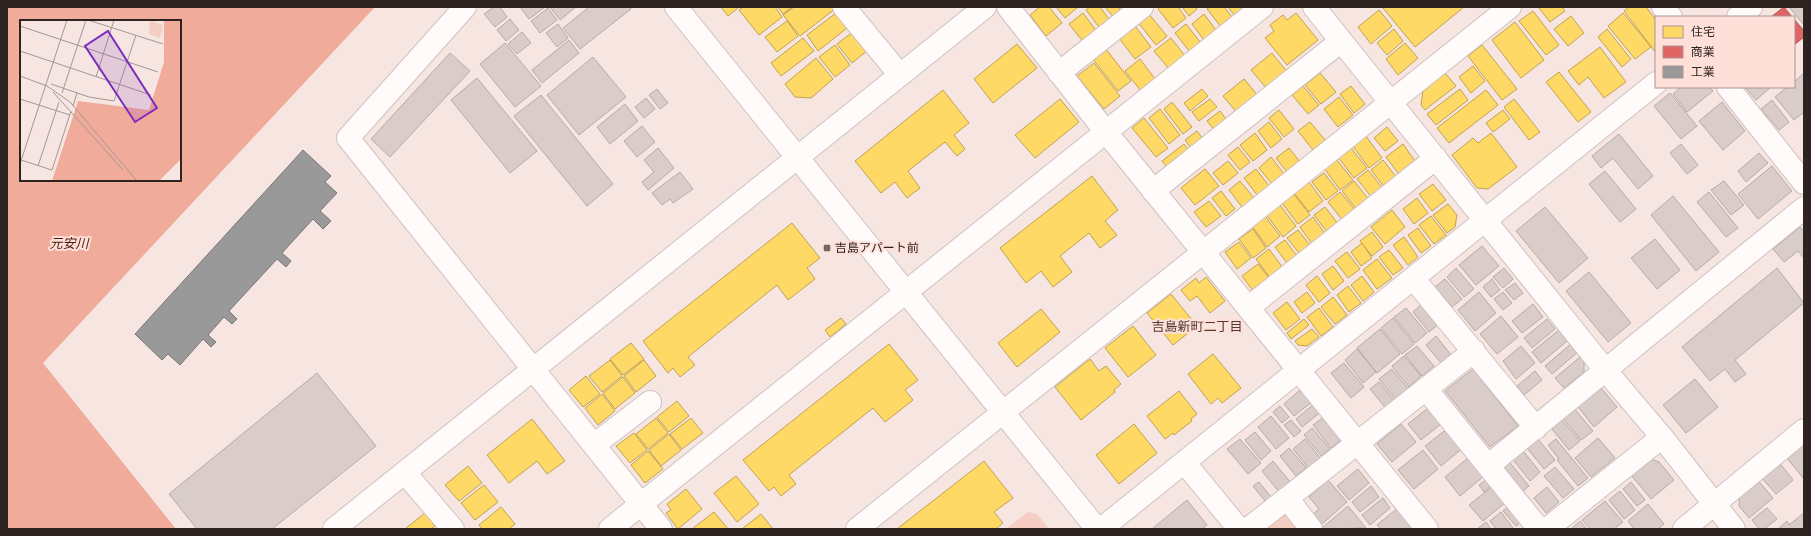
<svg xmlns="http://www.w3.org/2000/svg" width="1811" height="536" font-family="'Sofia Sans Condensed','Noto Sans JP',sans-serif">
	<rect width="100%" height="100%" fill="#f6e5e1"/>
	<!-- green -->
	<path fill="#f5cdc3" d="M1028,512L1037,514L1049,529H1006Z
		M1282,514L1295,517L1306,529H1265Z"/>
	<!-- water -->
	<path fill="#f1ab9b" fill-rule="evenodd" d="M7,7H375L43,363L176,529H7ZM21,21H180V180H21Z"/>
	<!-- homes -->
	<path fill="#ffd966" stroke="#c0a251" d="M721,7H739L728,16Z
		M743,7H775L782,17L759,35L739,10Z
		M778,7H792L783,14Z
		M794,7H834L835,9L800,36L783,15Z
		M1040,7H1049L1062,23L1046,36L1030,15Z
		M1056,7H1078L1065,18Z
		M1090,7H1100L1112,23L1102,31L1086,10Z
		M1105,7H1118L1124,14L1116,20Z
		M1160,7H1178L1186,18L1173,28L1158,9Z
		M1182,7H1195L1197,9L1189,16Z
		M1210,7H1224L1233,18L1221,27L1207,9Z
		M1228,7H1245L1235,16Z
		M1384,7H1464L1415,47L1383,8Z
		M1538,7H1562L1565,11L1550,22Z
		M1629,7H1646L1656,20V53L1624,11Z
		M1379,10L1392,26L1371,44L1358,27Z
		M1533,11L1559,45L1546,55L1519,21Z
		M836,13L847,28L818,51L807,35Z
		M1083,13L1098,33L1085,44L1069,24Z
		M1148,13L1167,36L1156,45L1137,21Z
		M1296,13L1318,40L1287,65L1265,38L1274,31L1270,25L1283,15L1287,20Z
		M1623,13L1651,47L1635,59L1608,26Z
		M1204,14L1216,30L1204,40L1192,24Z
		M1571,16L1584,33L1568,46L1554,29Z
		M787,21L798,36L777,52L765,37Z
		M1515,22L1544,60L1521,78L1492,40Z
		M1186,24L1201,43L1190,52L1175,33Z
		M1135,26L1151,47L1135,59L1119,38Z
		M1394,29L1403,41L1387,55L1377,43Z
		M1607,29L1631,59L1622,67L1598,37Z
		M854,31L868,50L852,63L837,44Z
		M803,38L814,51L781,76L771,63Z
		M1171,38L1185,56L1169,69L1154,51Z
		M1405,43L1418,58L1398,75L1386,59Z
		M1017,44L1037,68L993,103L974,79Z
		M835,45L850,65L835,77L819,57Z
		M1482,45L1517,89L1502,100L1468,56Z
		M1600,47L1626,82L1604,98L1588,77L1579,85L1568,71Z
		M1105,48L1131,81L1118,91L1092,58Z
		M1272,53L1288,73L1268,90L1251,70Z
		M816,58L833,79L811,98L795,97L785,84Z
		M1140,59L1155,79L1141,91L1125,71Z
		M1094,63L1120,96L1104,109L1077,76Z
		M1473,66L1485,81L1471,93L1459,77Z
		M1559,72L1591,112L1578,122L1546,82Z
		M1320,73L1336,92L1321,104L1305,85Z
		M1445,73L1456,86L1425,110L1421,105L1423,91Z
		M1244,79L1259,97L1238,114L1223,96Z
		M1303,86L1319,105L1308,114L1292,95Z
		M1351,86L1365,104L1354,113L1340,94Z
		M1202,89L1208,96L1190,111L1184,103Z
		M1460,89L1468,100L1436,125L1427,114Z
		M943,90L969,123L954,135L965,149L957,156L945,142L908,171L920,188L907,198L895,182L881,193L855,161Z
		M1486,90L1498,105L1449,143L1437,128Z
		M1339,97L1353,115L1338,127L1324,109Z
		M1060,99L1079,122L1035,158L1015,135Z
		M1210,99L1217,107L1199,121L1192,112Z
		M1514,99L1540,132L1529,140L1504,107Z
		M1172,102L1192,127L1183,134L1164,109Z
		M1160,109L1180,135L1169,144L1149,118Z
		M1279,110L1294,129L1284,137L1269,118Z
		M1503,110L1510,119L1493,132L1486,123Z
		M1220,111L1229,123L1217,133L1207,121Z
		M1144,118L1168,148L1156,157L1132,128Z
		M1269,122L1282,139L1271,148L1258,131Z
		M1310,122L1325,140L1313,150L1298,131Z
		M1387,127L1398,141L1385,151L1374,138Z
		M1197,131L1206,143L1194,152L1185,140Z
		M1255,133L1267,150L1253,161L1240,145Z
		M1491,133L1517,167L1488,189L1477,188L1452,155L1473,138L1478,143Z
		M1365,135L1382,158L1369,168L1352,145Z
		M1184,144L1192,155L1171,172L1162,161Z
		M1403,144L1417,164L1401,177L1386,157Z
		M1238,147L1250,162L1240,170L1228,155Z
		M1289,148L1300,162L1287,172L1276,158Z
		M1351,148L1367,168L1354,178L1338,157Z
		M1271,157L1285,175L1273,185L1259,168Z
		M1336,159L1353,180L1340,190L1324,168Z
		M1383,160L1397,178L1385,188L1371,170Z
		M1228,161L1238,173L1223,185L1213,173Z
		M1205,169L1219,186L1195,205L1181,188Z
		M1256,169L1270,187L1258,196L1244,178Z
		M1368,170L1384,190L1373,199L1357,179Z
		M1324,173L1338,191L1326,200L1312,182Z
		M1092,176L1118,210L1105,221L1117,235L1100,248L1089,233L1060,256L1072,272L1053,287L1041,271L1026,283L1000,248Z
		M1240,181L1254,198L1242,207L1229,190Z
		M1354,181L1370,201L1358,211L1342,191Z
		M1309,182L1323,201L1309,212L1294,193Z
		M1433,184L1446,200L1432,211L1419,194Z
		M1221,191L1235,209L1226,216L1212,198Z
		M1340,192L1357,212L1344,222L1328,202Z
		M1294,194L1310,215L1298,224L1282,203Z
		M1417,198L1428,213L1414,224L1403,209Z
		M1209,201L1221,216L1206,227L1194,212Z
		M1279,204L1296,226L1283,237L1266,214Z
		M1448,204L1457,215L1455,227L1447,233L1433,215Z
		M1325,207L1339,225L1328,233L1314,215Z
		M1392,210L1405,227L1385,244L1371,227Z
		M1265,216L1280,236L1267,247L1252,226Z
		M1431,216L1446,235L1434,244L1419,225Z
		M1313,217L1326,235L1313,245L1300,227Z
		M792,223L820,258L807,268L815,279L788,300L777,285L688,357L695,365L680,377L673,368L668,373L643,341Z
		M1418,228L1431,246L1421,253L1408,235Z
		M1253,229L1266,248L1253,258L1239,239Z
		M1298,230L1310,245L1299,253L1287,238Z
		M1372,232L1383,247L1372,256L1360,241Z
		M1404,237L1418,257L1408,265L1393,245Z
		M1285,240L1297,256L1287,263L1275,247Z
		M1239,242L1251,258L1237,269L1225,252Z
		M1362,243L1372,258L1361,266L1351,252Z
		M1269,249L1283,268L1270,278L1256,259Z
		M1389,250L1403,268L1393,275L1379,257Z
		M1347,252L1360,269L1348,278L1335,261Z
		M1377,259L1392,278L1377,289L1363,270Z
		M1258,264L1270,279L1254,292L1242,276Z
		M1333,266L1344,281L1333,290L1322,274Z
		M1317,276L1330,293L1319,302L1306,285Z
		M1362,276L1374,292L1363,301L1351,285Z
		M1206,277L1225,301L1210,313L1197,296L1190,301L1181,290L1196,278L1199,283Z
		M1348,286L1361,303L1349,312L1337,295Z
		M1307,292L1315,303L1302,313L1294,302Z
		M1171,294L1197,326L1173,345L1147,313Z
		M1333,297L1347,315L1335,324L1321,307Z
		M1287,302L1300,319L1286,330L1273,313Z
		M1319,308L1333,327L1321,336L1307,317Z
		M1041,309L1060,332L1017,367L998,343Z
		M841,318L846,324L830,337L825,330Z
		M1304,319L1309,325L1291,339L1287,333Z
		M1133,326L1156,355L1128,377L1105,348Z
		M1312,329L1319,337L1307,346L1298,345L1295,341Z
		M631,343L644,359L623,375L610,359Z
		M889,344L918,380L905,390L913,400L885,422L873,408L789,475L796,484L781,496L774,487L769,491L743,460Z
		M1213,354L1241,388L1222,403L1218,398L1211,404L1188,374Z
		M1090,359L1099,371L1106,366L1121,384L1114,390L1115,392L1081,420L1055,387Z
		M610,360L622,376L602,392L589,376Z
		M644,360L656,376L636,392L624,376Z
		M586,376L600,394L583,407L569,390Z
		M623,377L635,393L615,409L603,393Z
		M1179,391L1197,414L1191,419L1192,421L1174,435L1173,433L1165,439L1147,416Z
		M602,394L615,411L598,425L585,408Z
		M677,401L689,416L669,432L657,417Z
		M656,418L668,433L648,449L636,434Z
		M691,418L703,433L682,449L670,434Z
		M532,419L565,461L547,474L537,461L509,483L487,455Z
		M1134,424L1157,453L1119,484L1096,455Z
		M634,433L647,450L630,463L616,446Z
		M669,434L681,450L661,466L649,450Z
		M648,451L663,469L645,483L631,465Z
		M984,461L1013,498L994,512L1003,523L996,529H897Z
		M468,466L482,483L459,501L445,485Z
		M736,476L759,504L737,522L714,493Z
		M484,485L498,502L475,520L461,503Z
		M686,489L702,509L678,529L666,513L671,510L667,504Z
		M501,507L515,524L509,529H482L479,525Z
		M714,512L728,529H692Z
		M425,513L435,526L431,529H405Z
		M761,514L773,529H742Z"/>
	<!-- shops -->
	<path fill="#e06666" stroke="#aa5251" d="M1784,7L1792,17H1771Z
		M1794,19L1804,31V37L1794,45Z"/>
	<!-- industry -->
	<path fill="#999" stroke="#797675" d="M303,150L331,176L325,182L337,193L320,211L331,221L323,229L313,219L282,253L291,261L286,267L277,259L229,311L237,319L232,324L224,317L208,335L216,342L211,347L203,339L180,365L168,354L162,360L135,334Z"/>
	<!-- building -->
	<path fill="#d9ccc9" stroke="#b7aaa7" d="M494,7H500L507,17L495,27L484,14Z
		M520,7H545L529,19Z
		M550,7H576L560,20Z
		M589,7H629L631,9L580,49L563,28Z
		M1789,7H1804V25Z
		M548,8L557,20L540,33L531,21Z
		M510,19L519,30L506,41L497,30Z
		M558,24L568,38L557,47L546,33Z
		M522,32L531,43L517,54L508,44Z
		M569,40L579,53L542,83L532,70Z
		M505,43L541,86L515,107L480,64Z
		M450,53L470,71L390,157L371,139Z
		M593,57L626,97L579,135L547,95Z
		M1804,73V112L1794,120L1775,97L1787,87H1794V82Z
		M477,78L537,151L510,173L451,100Z
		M1681,87H1709L1713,91L1687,112L1673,94Z
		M1745,87H1771L1756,100Z
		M657,89L668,103L660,109L649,95Z
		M1670,93L1697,126L1681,139L1654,106Z
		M541,95L613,184L587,206L514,116Z
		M646,98L655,109L644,118L635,107Z
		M1772,100L1789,122L1779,130L1761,109Z
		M1722,102L1745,131L1723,150L1699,121Z
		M625,104L638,121L610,144L597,127Z
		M642,126L655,142L637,157L624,141Z
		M1619,134L1653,176L1638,189L1613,158L1601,168L1592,156Z
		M1681,144L1698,165L1687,174L1670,153Z
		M658,148L674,168L648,190L642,182L654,172L644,160Z
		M1759,153L1768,163L1746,182L1738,171Z
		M1772,166L1792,191L1758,219L1738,194Z
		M1605,171L1636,209L1620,222L1589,184Z
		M680,172L693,189L673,203L670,199L662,205L652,193Z
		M1724,181L1744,205L1731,215L1711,190Z
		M1709,192L1738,228L1726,237L1697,202Z
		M1673,196L1719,252L1696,271L1651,215Z
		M1545,207L1588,258L1559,283L1516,231Z
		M1800,227L1804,232V258L1798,251L1784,262L1773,249Z
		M1655,239L1680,270L1657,289L1631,258Z
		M1482,246L1499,266L1476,285L1459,265Z
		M1456,268L1474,289L1464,297L1447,277Z
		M1504,268L1513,279L1503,288L1493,277Z
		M1777,268L1804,303L1735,360L1746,374L1735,382L1725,369L1710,381L1682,347Z
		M1589,272L1631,323L1608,342L1566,291Z
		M1445,279L1462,299L1452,307L1435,287Z
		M1492,279L1500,290L1491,297L1483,287Z
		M1515,283L1523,293L1514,300L1505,290Z
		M1479,292L1496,313L1475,331L1458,310Z
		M1503,292L1512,303L1503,310L1494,299Z
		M1424,302L1441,322L1429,332L1413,312Z
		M1533,304L1543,317L1522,333L1512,321Z
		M1406,308L1427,333L1415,343L1394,317Z
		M1501,316L1518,337L1497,354L1480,334Z
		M1393,318L1414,344L1402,354L1381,328Z
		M1547,319L1555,329L1532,348L1524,338Z
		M1380,329L1400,354L1377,373L1357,348Z
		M1559,330L1567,341L1541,363L1532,352Z
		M1436,336L1452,356L1442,364L1426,345Z
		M1572,343L1578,352L1552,374L1545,366Z
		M1417,346L1434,366L1422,376L1405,355Z
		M1521,346L1535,363L1516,379L1503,361Z
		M1357,349L1376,372L1363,383L1345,360Z
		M1404,356L1421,376L1409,387L1392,366Z
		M1580,357L1584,361V372L1564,388L1555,378Z
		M1344,363L1364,387L1351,398L1331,373Z
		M1392,369L1410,391L1397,401L1379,379Z
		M1473,369L1518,426L1490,447L1445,391Z
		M1535,371L1542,380L1524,395L1517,386Z
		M317,373L376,446L272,529H197L169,494Z
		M1695,379L1718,407L1686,433L1663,405Z
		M1379,382L1398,405L1389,412L1370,389Z
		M1301,389L1312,402L1294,416L1284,404Z
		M1590,389H1602L1617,407L1594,427L1574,402Z
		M1315,403L1322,411L1302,427L1296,419Z
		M1280,406L1289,417L1282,423L1273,412Z
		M1573,407L1593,431L1581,440L1562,417Z
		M1428,408L1441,424L1421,440L1408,424Z
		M1271,416L1289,438L1276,449L1258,427Z
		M1325,416L1343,438L1331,448L1313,425Z
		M1291,420L1301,431L1294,437L1284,425Z
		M1562,420L1580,441L1569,450L1552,429Z
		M1401,424L1416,442L1392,462L1377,444Z
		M1312,428L1330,449L1321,456L1304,435Z
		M1448,428L1464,447L1441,466L1425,446Z
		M1255,432L1271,451L1261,460L1245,440Z
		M1598,438L1615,458L1591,477L1575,458Z
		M1240,439L1261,463L1248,474L1227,449Z
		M1305,439L1320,458L1308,468L1293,449Z
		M1538,439L1555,460L1544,469L1527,448Z
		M1556,439L1588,478L1578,486L1557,460L1559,459L1548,445Z
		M1804,442V479L1786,457Z
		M1520,447L1540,472L1530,481L1510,456Z
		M1289,448L1306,468L1296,476L1280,456Z
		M1423,450L1438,469L1414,489L1398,470Z
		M1469,457L1484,476L1460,496L1445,477Z
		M1507,459L1529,486L1520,494L1505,475L1504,462Z
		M1651,459L1659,462L1674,480L1651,499L1631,475Z
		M1273,461L1291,483L1280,493L1262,471Z
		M1778,461L1793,480L1776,494L1760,476Z
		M1555,467L1574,489L1563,498L1544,476Z
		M1358,469L1369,483L1349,500L1337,486Z
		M1756,478L1773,498L1749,518L1739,506L1740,492Z
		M1487,479L1492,485L1484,492L1479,485Z
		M1328,480L1347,502L1322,524L1313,514L1319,509L1309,497Z
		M1259,482L1275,502L1269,506L1253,486Z
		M1631,482L1645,500L1637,506L1623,489Z
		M1371,486L1379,497L1360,512L1352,502Z
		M1493,486L1506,502L1483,521L1469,505Z
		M1547,487L1559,502L1546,513L1534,498Z
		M1620,491L1635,510L1624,519L1609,500Z
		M1383,498L1390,508L1370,525L1362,515Z
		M1187,500L1207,525L1202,529H1152Z
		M1605,501L1623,522L1614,529H1590L1582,520Z
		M1515,502L1528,517L1516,526L1503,511Z
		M1648,504L1664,524L1658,529H1634L1628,521Z
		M1348,506L1366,528L1323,529L1322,528Z
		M1399,507L1415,526L1410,529H1381L1377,525Z
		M1767,508L1777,519L1764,529H1759L1752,520Z
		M1501,512L1513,528L1512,529H1496L1490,521Z
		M1804,513V529H1778L1787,521L1789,525Z
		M1580,521L1587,529H1571Z
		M1486,522L1491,529H1477Z"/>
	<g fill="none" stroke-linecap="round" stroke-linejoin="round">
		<defs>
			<path id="minor" d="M465,7L348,138L661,529
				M676,7L1097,529
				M844,7L900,75
				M1008,7L1106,132L1427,529
				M1314,7L1606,371L1662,437L1734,529
				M1663,7L1671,17
				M1738,17L1751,7
				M1059,73L1142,7
				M1728,87L1804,183
				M1153,191L1341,41
				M1413,278L1536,428
				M1248,308L1436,158
				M1426,389L1539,529
				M594,445L650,402
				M1184,462L1239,529
				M1488,466L1804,208
				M405,473L453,529
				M1287,498L1311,529
				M334,529L985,7
				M610,529L1262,7
				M857,529L1510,7
				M1101,529L1656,83
				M1248,529L1474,351
				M1547,529L1662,437
				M1684,529L1804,430"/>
		</defs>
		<!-- minor casing -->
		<use href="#minor" stroke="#d0c2bf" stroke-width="24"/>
		<!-- minor -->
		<use href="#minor" stroke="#fefbfa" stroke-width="22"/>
	</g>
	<!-- markers -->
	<rect fill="#736764" stroke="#fee0d9" stroke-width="1.5" x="823" y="244" width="8" height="8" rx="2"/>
	<g text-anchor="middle" stroke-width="4" stroke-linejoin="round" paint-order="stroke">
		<!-- poi labels -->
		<g font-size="12" fill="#2d2320" stroke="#fee0d9" text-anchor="start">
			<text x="835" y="252">吉島アパート前</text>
		</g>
		<!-- water labels -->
		<g font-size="13" font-style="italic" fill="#4e160a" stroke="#fee0d9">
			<text x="69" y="248">元安川</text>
		</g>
		<!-- neighbourhood labels -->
		<g font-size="13" fill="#513a35" stroke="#fee0d9">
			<text x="1197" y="331">吉島新町二丁目</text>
		</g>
	</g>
	<!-- overview -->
	<g transform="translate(20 20)">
		<rect width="161" height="161" fill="#f6e5e1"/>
		<path d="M130,0L143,5L140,18L129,14Z" fill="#f5cdc3"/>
		<path d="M144,0H161V139L139,161H32L58,81L129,90L144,42Z" fill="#f1ab9b"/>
		<path fill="none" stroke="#a69794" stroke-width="1" d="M68,0L143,24M0,6L138,52M0,31L131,75M0,56L27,66L50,82L117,161M76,57L94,0M31,64L69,77L94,81L116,15M33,72L103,150M42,73L66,0M0,79L50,95M53,86L57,73M1,140L32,150L51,91M0,144L47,0M18,146L39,82"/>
		<path fill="#7b2cbf" fill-opacity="0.15" stroke="#7b2cbf" stroke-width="2" d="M88,11L137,88L115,102L65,26Z"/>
		<rect width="161" height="161" fill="none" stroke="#2d2320" stroke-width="2"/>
	</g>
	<!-- border -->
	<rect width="1811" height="536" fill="none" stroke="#2d2320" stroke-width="16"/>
	<!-- legend -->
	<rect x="1655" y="16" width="140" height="72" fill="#fee0d9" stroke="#aa948f"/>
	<rect x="1663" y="26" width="20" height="12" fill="#ffd966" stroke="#aa948f"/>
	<text x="1691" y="36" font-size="12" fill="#2d2320">住宅</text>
	<rect x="1663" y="46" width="20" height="12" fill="#e06666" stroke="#aa948f"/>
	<text x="1691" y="56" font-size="12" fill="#2d2320">商業</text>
	<rect x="1663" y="66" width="20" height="12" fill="#999999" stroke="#aa948f"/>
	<text x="1691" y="76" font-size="12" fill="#2d2320">工業</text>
</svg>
